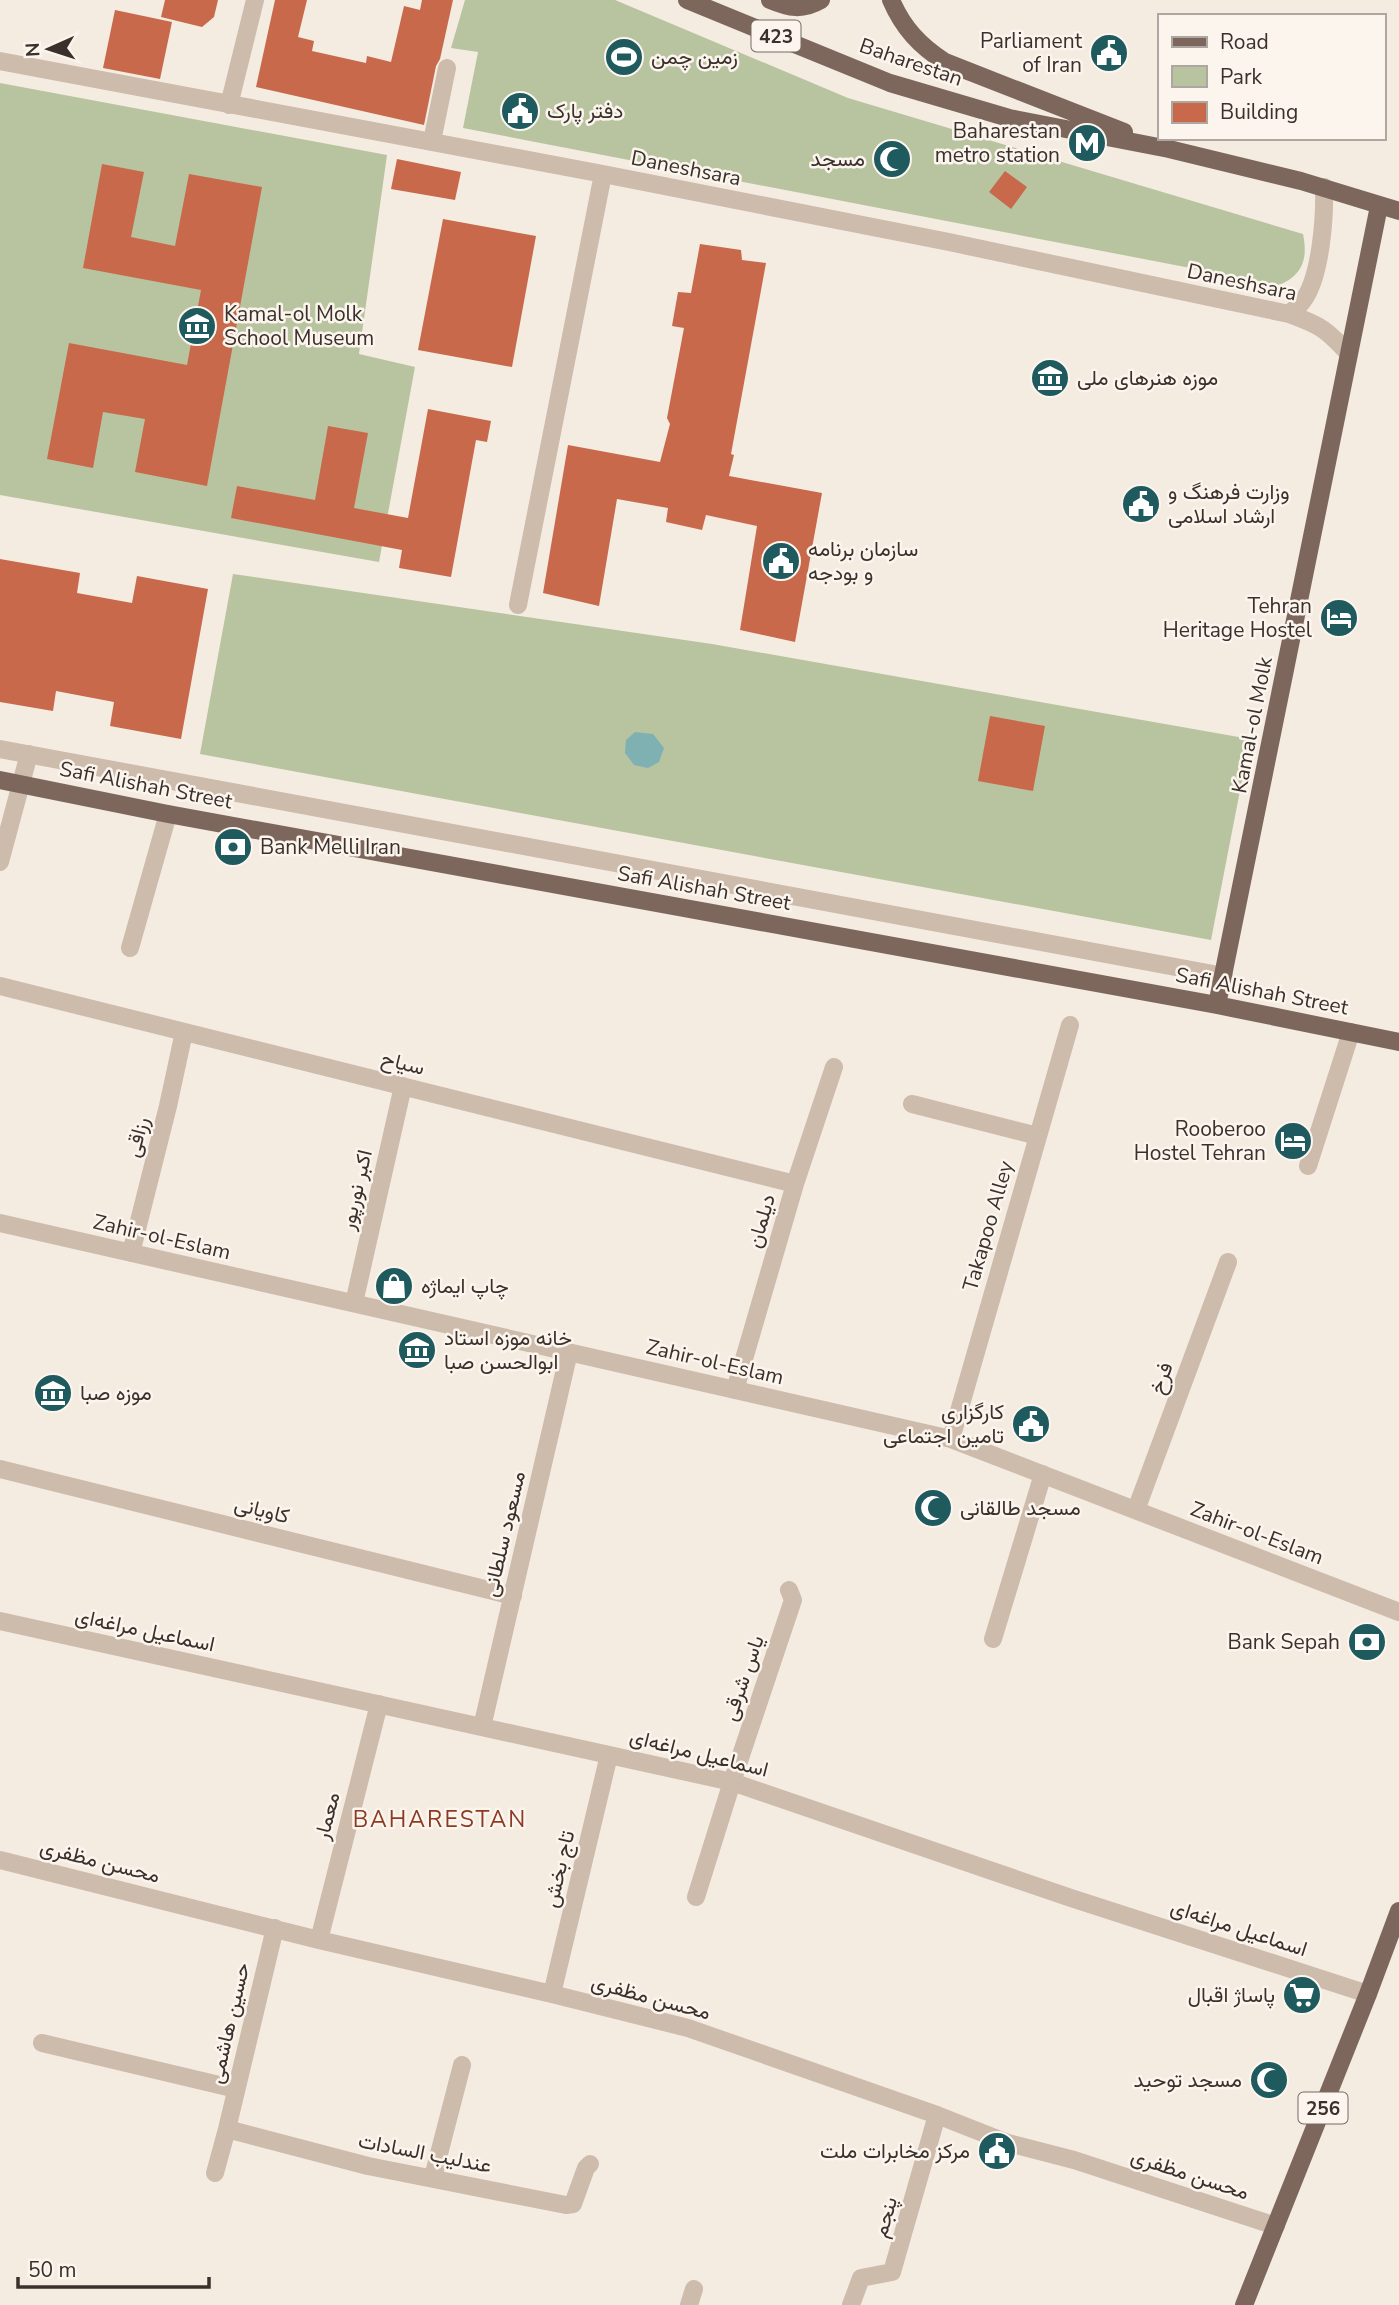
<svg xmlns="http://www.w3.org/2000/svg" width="1399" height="2305" font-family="'Nunito Sans',Vazirmatn,sans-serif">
	<rect width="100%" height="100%" fill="#f4ebe1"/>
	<!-- green -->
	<path fill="#b8c4a0" d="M465,0H615L848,98L1303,234C1308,259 1303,275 1279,285L463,128L478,52L451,48Z
		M0,83L387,155L359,354L415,367L379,562L0,495Z
		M233,574L712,644L1250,739L1211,940L200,754Z"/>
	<!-- water -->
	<path fill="#7fb0b2" d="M635,732L653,734L664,748L659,762L648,768L634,765L625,753L626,740Z"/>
	<!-- building -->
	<path fill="#c8694b" d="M165,0H218L214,17L202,27L161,17Z
		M275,0H307L298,37L314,41L312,51L366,63L367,56L391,62L404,6L420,10L422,0H453L440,59L436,66L424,125L256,87Z
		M115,10L172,22L160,79L103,68Z
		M397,159L461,172L455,200L391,189Z
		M102,164L144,172L131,237L175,246L189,174L262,187L207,486L135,472L145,419L103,412L93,468L47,459L69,343L187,365L201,290L83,268Z
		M1005,171L1027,187L1011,209L989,192Z
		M443,219L536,236L512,367L418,350Z
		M700,244L741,250L742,260L766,263L731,454L734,455L729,476L822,493L795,642L740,630L757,526L706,515L702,530L666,522L668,508L617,499L599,606L543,593L568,445L660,462L670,424L667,418L684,328L672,326L678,292L691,293Z
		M428,409L491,421L487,442L476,440L451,577L399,568L402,550L231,518L237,486L315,500L328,426L368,433L354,508L408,518Z
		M0,559L80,573L77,593L132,603L137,576L208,589L181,739L110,726L114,702L56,691L53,711L0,702Z
		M990,716L1045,726L1033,791L978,781Z"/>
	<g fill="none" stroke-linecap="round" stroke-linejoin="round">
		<!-- minor -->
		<path stroke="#cdbbac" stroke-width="18" d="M0,61L603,174L949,242L1289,314C1320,325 1326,329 1349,354
			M229,105L255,0
			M432,141L447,68
			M1289,314C1293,310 1299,306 1302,302C1321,279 1325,216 1324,187
			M518,605L603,174
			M0,749L1224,976
			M0,862L29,754
			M130,948L168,814
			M0,986L795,1184
			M912,1104L1038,1136
			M1308,1166L1351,1032
			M0,1223L951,1439L1399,1612
			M131,1253L168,1106L184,1032
			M354,1303L403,1086
			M735,1390L795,1184L834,1067
			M951,1439L1070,1025
			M0,1469L513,1596
			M1136,1510L1228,1262
			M0,1621L732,1782L1071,1898L1368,1994
			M993,1639L1043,1474
			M482,1727L569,1352
			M0,1860L319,1940L552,1994L688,2028L937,2115L1008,2143L1074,2160L1276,2226
			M696,1897L732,1782L793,1600L789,1590
			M319,1940L379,1704
			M552,1994L609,1755
			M42,2043L236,2089
			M227,2129L368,2166L566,2205L573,2204L586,2168L590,2164
			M215,2173L227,2129L275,1928
			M433,2177L462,2065
			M689,2305L694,2289
			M851,2305L861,2278L892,2272L937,2115"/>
		<!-- major -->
		<path stroke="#7d675c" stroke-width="18" d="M687,0L890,83L1009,118L1169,149L1301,181L1399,211
			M770,0C789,8 802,11 821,0
			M891,0C903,28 920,46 945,62L1124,132
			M0,780L168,814L1217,1005L1399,1042
			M1217,1005L1379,206
			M1244,2305L1368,1994L1399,1911"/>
	</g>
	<!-- icons -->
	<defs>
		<symbol id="civic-disc" viewBox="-11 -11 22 22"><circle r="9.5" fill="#1f5a5e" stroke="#fbf5ee"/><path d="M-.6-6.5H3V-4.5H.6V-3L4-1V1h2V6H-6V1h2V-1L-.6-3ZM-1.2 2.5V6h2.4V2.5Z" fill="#fff"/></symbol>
		<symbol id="stadium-disc" viewBox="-11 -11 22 22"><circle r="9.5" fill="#1f5a5e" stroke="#fbf5ee"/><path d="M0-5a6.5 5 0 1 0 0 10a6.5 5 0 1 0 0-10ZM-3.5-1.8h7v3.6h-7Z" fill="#fff"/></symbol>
		<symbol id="metro-disc" viewBox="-11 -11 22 22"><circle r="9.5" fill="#1f5a5e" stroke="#fbf5ee"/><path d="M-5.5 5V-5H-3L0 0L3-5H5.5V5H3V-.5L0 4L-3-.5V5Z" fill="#fff"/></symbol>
		<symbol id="mosque-disc" viewBox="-11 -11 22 22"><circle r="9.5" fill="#1f5a5e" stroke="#fbf5ee"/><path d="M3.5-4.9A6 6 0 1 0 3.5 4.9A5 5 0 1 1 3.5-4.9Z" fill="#fff"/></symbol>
		<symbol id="museum-disc" viewBox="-11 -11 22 22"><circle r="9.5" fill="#1f5a5e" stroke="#fbf5ee"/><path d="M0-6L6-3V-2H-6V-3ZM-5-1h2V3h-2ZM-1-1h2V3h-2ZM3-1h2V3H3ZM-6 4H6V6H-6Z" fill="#fff"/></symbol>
		<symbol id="hotel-disc" viewBox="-11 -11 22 22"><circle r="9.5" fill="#1f5a5e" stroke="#fbf5ee"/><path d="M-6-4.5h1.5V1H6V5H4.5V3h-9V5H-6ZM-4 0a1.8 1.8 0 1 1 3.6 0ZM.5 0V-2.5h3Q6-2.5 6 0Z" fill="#fff"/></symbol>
		<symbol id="bank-disc" viewBox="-11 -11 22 22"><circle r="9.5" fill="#1f5a5e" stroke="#fbf5ee"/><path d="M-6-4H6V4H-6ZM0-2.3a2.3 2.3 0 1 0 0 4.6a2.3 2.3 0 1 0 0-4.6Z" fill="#fff"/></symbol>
		<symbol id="shop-disc" viewBox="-11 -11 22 22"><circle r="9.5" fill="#1f5a5e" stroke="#fbf5ee"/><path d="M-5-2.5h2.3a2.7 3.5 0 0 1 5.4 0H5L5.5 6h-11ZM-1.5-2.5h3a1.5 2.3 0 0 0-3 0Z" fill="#fff"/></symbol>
		<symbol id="supermarket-disc" viewBox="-11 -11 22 22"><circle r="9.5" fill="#1f5a5e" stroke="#fbf5ee"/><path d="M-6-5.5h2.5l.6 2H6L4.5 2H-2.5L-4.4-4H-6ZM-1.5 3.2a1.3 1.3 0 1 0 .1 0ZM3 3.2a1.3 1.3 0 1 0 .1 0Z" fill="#fff"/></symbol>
	</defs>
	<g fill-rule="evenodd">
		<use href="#civic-disc" x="1087" y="31" width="44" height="44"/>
		<use href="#stadium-disc" x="602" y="35" width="44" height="44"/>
		<use href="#civic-disc" x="498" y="89" width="44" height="44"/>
		<use href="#metro-disc" x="1065" y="121" width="44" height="44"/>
		<use href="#mosque-disc" x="870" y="137" width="44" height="44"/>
		<use href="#museum-disc" x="175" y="304" width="44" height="44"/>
		<use href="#museum-disc" x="1028" y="356" width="44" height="44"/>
		<use href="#civic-disc" x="1119" y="482" width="44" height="44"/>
		<use href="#civic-disc" x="759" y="539" width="44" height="44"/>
		<use href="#hotel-disc" x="1317" y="596" width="44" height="44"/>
		<use href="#bank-disc" x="211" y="825" width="44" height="44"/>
		<use href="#hotel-disc" x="1271" y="1119" width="44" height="44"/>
		<use href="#shop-disc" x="372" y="1264" width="44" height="44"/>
		<use href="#museum-disc" x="395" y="1328" width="44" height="44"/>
		<use href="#museum-disc" x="31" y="1371" width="44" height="44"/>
		<use href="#civic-disc" x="1009" y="1402" width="44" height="44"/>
		<use href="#mosque-disc" x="911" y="1486" width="44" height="44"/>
		<use href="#bank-disc" x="1345" y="1620" width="44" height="44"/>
		<use href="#supermarket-disc" x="1280" y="1973" width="44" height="44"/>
		<use href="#mosque-disc" x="1247" y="2058" width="44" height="44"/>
		<use href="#civic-disc" x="975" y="2129" width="44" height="44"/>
	</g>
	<g text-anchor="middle" stroke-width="5" stroke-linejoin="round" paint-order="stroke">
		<!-- shield labels -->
		<g fill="#fbf5ee" stroke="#756b66" stroke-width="2">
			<rect x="751.5" y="20.5" width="49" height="31" rx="5"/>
			<rect x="1298.5" y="2092.5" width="49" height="31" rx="5"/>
		</g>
		<g font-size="19" font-weight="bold" fill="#3b302b">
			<text x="776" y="43">423</text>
			<text x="1323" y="2115">256</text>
		</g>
		<!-- poi labels -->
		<g font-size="21" fill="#3b302b" stroke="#fbf5ee" text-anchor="start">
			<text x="1082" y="48" text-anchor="end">Parliament<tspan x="1082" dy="24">of Iran</tspan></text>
			<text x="651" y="64">زمین چمن</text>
			<text x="547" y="118">دفتر پارک</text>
			<text x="1060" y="138" text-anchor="end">Baharestan<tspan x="1060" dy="24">metro station</tspan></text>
			<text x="865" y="166" text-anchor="end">مسجد</text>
			<text x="224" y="321">Kamal-ol Molk<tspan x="224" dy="24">School Museum</tspan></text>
			<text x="1077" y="385">موزه هنرهای ملی</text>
			<text x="1168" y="499">وزارت فرهنگ و<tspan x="1168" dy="24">ارشاد اسلامی</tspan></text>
			<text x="808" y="556">سازمان برنامه<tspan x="808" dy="24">و بودجه</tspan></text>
			<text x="1312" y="613" text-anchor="end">Tehran<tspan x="1312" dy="24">Heritage Hostel</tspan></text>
			<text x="260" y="854">Bank Melli Iran</text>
			<text x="1266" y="1136" text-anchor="end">Rooberoo<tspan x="1266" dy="24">Hostel Tehran</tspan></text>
			<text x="421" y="1293">چاپ ایماژه</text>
			<text x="444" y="1345">خانه موزه استاد<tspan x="444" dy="24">ابوالحسن صبا</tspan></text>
			<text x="80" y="1400">موزه صبا</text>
			<text x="1004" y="1419" text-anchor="end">کارگزاری<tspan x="1004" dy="24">تامین اجتماعی</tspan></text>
			<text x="960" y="1515">مسجد طالقانی</text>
			<text x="1340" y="1649" text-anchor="end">Bank Sepah</text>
			<text x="1275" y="2002" text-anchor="end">پاساژ اقبال</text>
			<text x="1242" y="2087" text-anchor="end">مسجد توحید</text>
			<text x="970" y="2158" text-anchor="end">مرکز مخابرات ملت</text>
		</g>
		<!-- street labels -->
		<g font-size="21" fill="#3b302b" stroke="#fbf5ee">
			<text transform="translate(911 62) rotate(19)" y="7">Baharestan</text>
			<text transform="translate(686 168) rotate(11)" y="7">Daneshsara</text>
			<text transform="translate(1242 282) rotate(12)" y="7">Daneshsara</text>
			<text transform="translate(1252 725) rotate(-79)" y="7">Kamal-ol Molk</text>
			<text transform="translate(146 785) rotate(11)" y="7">Safi Alishah Street</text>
			<text transform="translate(704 888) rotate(10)" y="7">Safi Alishah Street</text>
			<text transform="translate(1262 991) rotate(11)" y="7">Safi Alishah Street</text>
			<text transform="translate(403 1063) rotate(14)" y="7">سیاح</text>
			<text transform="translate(137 1137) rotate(-75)" y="7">رزاقی</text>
			<text transform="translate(356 1190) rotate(-77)" y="7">اکبر نورپور</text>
			<text transform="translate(761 1221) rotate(-74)" y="7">دیلمان</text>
			<text transform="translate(988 1226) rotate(-74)" y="7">Takapoo Alley</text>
			<text transform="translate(162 1237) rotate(13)" y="7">Zahir-ol-Eslam</text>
			<text transform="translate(715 1362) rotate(13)" y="7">Zahir-ol-Eslam</text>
			<text transform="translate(1161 1378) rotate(-70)" y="7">فرخ</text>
			<text transform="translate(262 1510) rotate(14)" y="7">کاویانی</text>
			<text transform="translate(1257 1533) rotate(21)" y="7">Zahir-ol-Eslam</text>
			<text transform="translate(504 1534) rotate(-77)" y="7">مسعود سلطانی</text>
			<text transform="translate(145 1630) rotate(12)" y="7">اسماعیل مراغه‌ای</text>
			<text transform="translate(743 1678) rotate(-71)" y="7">یاس شرقی</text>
			<text transform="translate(699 1753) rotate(14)" y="7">اسماعیل مراغه‌ای</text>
			<text transform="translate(327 1816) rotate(-76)" y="7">معمار</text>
			<text transform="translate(100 1861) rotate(14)" y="7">محسن مظفری</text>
			<text transform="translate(559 1869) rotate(-77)" y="7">تاج بخش</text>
			<text transform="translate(1239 1928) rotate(18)" y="7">اسماعیل مراغه‌ای</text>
			<text transform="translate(651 1997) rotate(15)" y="7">محسن مظفری</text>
			<text transform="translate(229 2023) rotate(-77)" y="7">حسین هاشمی</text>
			<text transform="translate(425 2153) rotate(11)" y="7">عندلیب السادات</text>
			<text transform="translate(1190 2174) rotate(18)" y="7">محسن مظفری</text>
			<text transform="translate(885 2217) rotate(-74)" y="7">پنجم</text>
		</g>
		<!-- neighbourhood labels -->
		<g font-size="23" letter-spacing="2" fill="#8c3b22" stroke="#fbf5ee">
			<text x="440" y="1827">BAHARESTAN</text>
		</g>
	</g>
	<!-- legend -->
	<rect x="1158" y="14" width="228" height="126" fill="#fbf5ee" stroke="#aea6a0" stroke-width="2"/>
	<rect x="1172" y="37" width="35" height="10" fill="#7d675c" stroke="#aea6a0" stroke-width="2"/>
	<text x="1220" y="49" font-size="21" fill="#3b302b">Road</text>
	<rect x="1172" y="66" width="35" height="21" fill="#b8c4a0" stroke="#aea6a0" stroke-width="2"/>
	<text x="1220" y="84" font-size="21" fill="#3b302b">Park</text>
	<rect x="1172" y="102" width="35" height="21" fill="#c8694b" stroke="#aea6a0" stroke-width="2"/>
	<text x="1220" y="119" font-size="21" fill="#3b302b">Building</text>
	<!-- north arrow -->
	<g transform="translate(49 49) rotate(267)" stroke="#fbf5ee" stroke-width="5" paint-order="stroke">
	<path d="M0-5L12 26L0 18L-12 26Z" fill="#3b302b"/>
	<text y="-10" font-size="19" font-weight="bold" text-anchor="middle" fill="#3b302b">N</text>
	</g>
	<!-- scale -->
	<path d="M18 2277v10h191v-10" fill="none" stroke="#3b302b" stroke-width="3.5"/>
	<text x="28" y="2277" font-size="21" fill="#3b302b" stroke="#fbf5ee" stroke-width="5" paint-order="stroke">50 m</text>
</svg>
